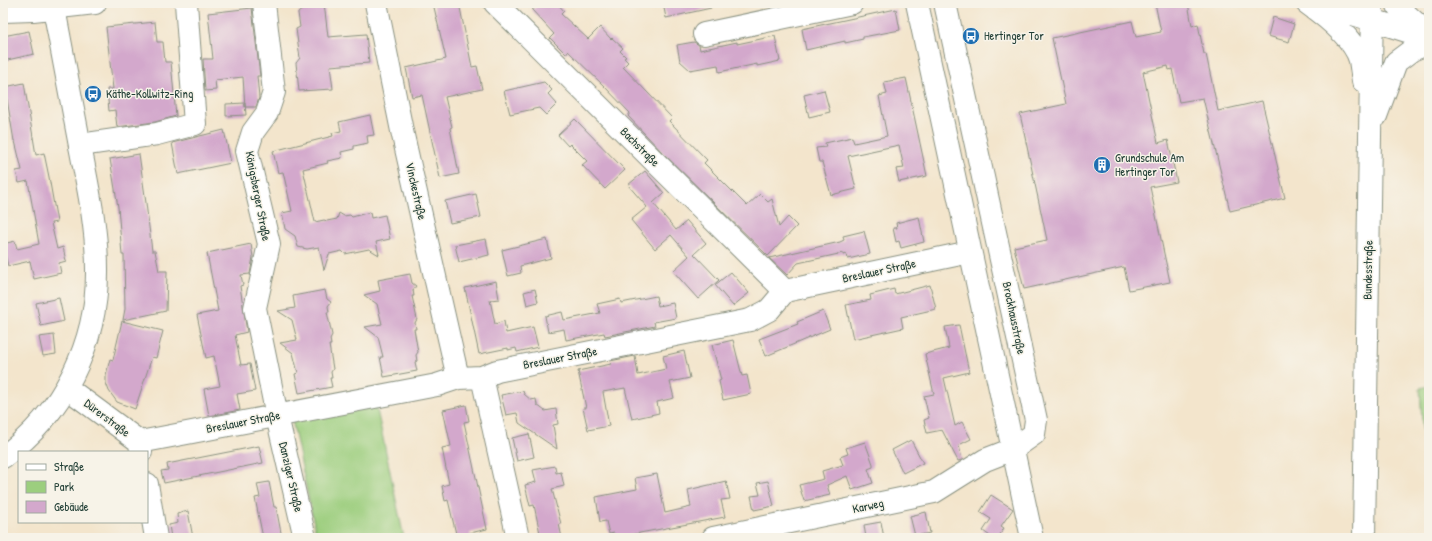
<svg xmlns="http://www.w3.org/2000/svg" width="1432" height="541" font-family="'Patrick Hand',sans-serif">
	<rect width="100%" height="100%" fill="#f7f3e8"/>
	<filter id="ink" filterUnits="userSpaceOnUse"><feTurbulence type="fractalNoise" baseFrequency=".025" numOctaves="2"/><feDisplacementMap in="SourceGraphic" scale="8" xChannelSelector="R" yChannelSelector="G"/><feConvolveMatrix kernelMatrix="1 2 1 2 8 2 1 2 1" color-interpolation-filters="sRGB"/></filter>
	<filter id="wash" filterUnits="userSpaceOnUse"><feTurbulence type="fractalNoise" baseFrequency=".012" numOctaves="4" result="noise"/><feDisplacementMap in="SourceGraphic" scale="16" xChannelSelector="R" yChannelSelector="G"/><feGaussianBlur stdDeviation="0.9" result="paint"/><feColorMatrix in="noise" values="0 0 0 0 0 0 0 0 0 0 0 0 0 0 0 0 0 1.4 0 .05"/><feComposite in="paint" operator="in"/></filter>
	<g filter="url(#wash)">
		<rect width="100%" height="100%" fill="#f3e5cc"/>
		<!-- green -->
		<path fill="#9cce7e" stroke="#5e8659" d="M1429,386V440L1423,442L1420,388Z
			M376,405L404,538H317L292,420Z"/>
		<g id="blocks">
			<!-- building -->
			<path fill="#d3a8cc" d="M302,3H324L328,37L366,34L369,63L330,66L333,89L299,91L296,63L300,58L296,29L300,27L298,13L303,9Z
				M433,3H459L472,67L477,66L482,89L445,97L452,127L450,128L459,174L440,178L422,95L412,97L406,68L446,59Z
				M541,3H557L564,11L561,14L588,39L600,27L611,39L612,38L623,48L620,51L626,57L624,58L628,62L623,67L672,118L669,121L707,160L704,163L747,206L760,194L768,202L772,199L779,227L788,217L797,226L768,256L662,152L628,116L630,113L604,86L568,51L566,54L550,38L554,34L532,10Z
				M663,3H710L711,8L666,18Z
				M1155,3H1188L1192,26L1198,24L1204,54H1206L1218,111L1262,101L1285,198L1230,211L1203,98L1179,102L1172,69L1169,70L1168,66L1143,72L1158,143L1168,140L1177,182L1150,187L1170,282L1129,290L1124,267L1024,289L1014,247L1047,240L1020,114L1066,104L1052,38L1132,21L1136,37L1161,32Z
				M252,8L260,76H257L259,98L256,107H245L243,77L215,80L216,90L205,91L203,59H213L208,13Z
				M896,9L900,30L863,37V39L845,43V41L806,50L802,29Z
				M1273,17L1294,24L1289,42L1268,36Z
				M155,22L157,42H163L165,62H171L176,116L155,122L117,127L115,110L109,111L107,89H113L106,27Z
				M29,31L34,54L3,61V36Z
				M775,36L780,61L757,66V64L719,72L718,65L690,70L680,61L677,45L694,42L699,45L700,50L737,42V44Z
				M906,78L927,176L899,182L896,169L904,168L899,145L848,156L856,189L831,195L822,162H819L816,148L826,147L825,143L852,137L854,143L887,136L879,96L887,94L884,82Z
				M544,82L552,90L548,94L557,104L546,115L539,108L510,114L504,91Z
				M24,83L36,155L44,153L49,177L57,222L51,223L57,249L63,247L66,261L59,263L61,273L34,279L30,261L8,266L3,246V244L15,241L17,249L39,244L28,181L19,183L16,171L22,170L15,141H14L5,87Z
				M824,90L830,112L809,117L804,95Z
				M245,103L246,115L226,116V104Z
				M370,115L374,135L367,136L368,143L354,146V149L341,152L342,158L327,161L328,163L303,169L315,222L324,220L327,221L337,219L339,213L344,216L350,215L352,217L370,212L371,218L385,215L390,239L376,242L379,255L369,249L345,254L342,251L329,254L324,270L319,247L307,249L298,247L295,236L285,229L282,213L292,211L283,172L278,173L273,151L333,136L332,133L341,131L339,122Z
				M575,119L625,170L605,189L582,165L587,161L570,144L568,146L558,135Z
				M224,130L231,163L178,174L172,143Z
				M139,154L146,203L152,251H155L159,271H167L166,311L123,320L125,309L124,255H122L118,207L110,159Z
				M645,171L664,193L653,203L676,230L687,221L706,243L694,254L719,280L698,299L673,271L689,256L671,235L655,249L631,220L647,207L628,185Z
				M476,194L481,217L450,223L445,201Z
				M919,217L924,242L901,248L899,241L896,242L893,228H897L896,223Z
				M864,231L870,254L848,259L847,254L843,255V253L798,263L787,275L769,258L840,242L844,240L843,236Z
				M486,239L489,255L459,262L455,245Z
				M547,239L551,258L520,266L521,273L508,276L502,250Z
				M251,244L253,257L250,274L241,275L243,285L240,286L247,332L235,335L241,365L250,364L255,391L237,394L240,410L209,416L204,389L220,386L214,356L206,358L197,315L218,311L207,253Z
				M731,272L749,293L733,306L715,285Z
				M410,274L412,283L416,286L413,290L414,296H412L417,319L415,323L416,329H414L418,352L416,355L417,361L415,362L417,371L384,377L380,357H383L378,337L365,327L382,324L377,304L364,295L380,291L378,280Z
				M496,281L499,299L490,300L495,324L504,321L506,333L533,327L538,347L517,352L516,348L508,350V348L479,354L465,288Z
				M930,285L936,309L901,317L903,328L853,339L846,305L871,300L870,295L894,289L895,294Z
				M535,289L538,302L527,305L524,292Z
				M325,290L327,299L331,302L328,306L329,312H327L332,335L330,339L331,345H329L333,369L331,372L332,378H330L332,387L299,393L295,374L298,373L293,353L280,343L297,340L292,320L278,311L295,308L293,296Z
				M656,296L658,306L673,303L676,318L654,322L655,326L605,336L604,333L566,340L564,329L548,332L545,316L562,312L564,320L600,313L597,304L620,299L621,303Z
				M59,298L64,321L41,326L36,303Z
				M823,311L830,329L766,356L759,339L798,324L797,322Z
				M122,321L163,331L156,358L152,357L135,409L117,402L109,391L106,383V375L110,359L113,360Z
				M959,325L969,372L944,378L955,426L962,422L971,439L959,445L962,460L958,461L942,430L927,433L924,420L929,418L924,396L934,394L925,354L949,348L945,327Z
				M54,335L56,354L43,356L39,337Z
				M733,340L742,376L747,375L751,394L723,400L719,381L721,380L712,345Z
				M684,351L690,378L670,382L674,398L657,402L659,413L632,419L625,388L603,392L609,426L588,430L583,408H586L578,371L611,364L610,361L635,356L638,375L666,369L663,356Z
				M523,391L524,394L531,400L536,399L537,405L545,411L556,409L558,424L553,425L557,449L519,423L517,413L506,415L501,395Z
				M466,405L469,421L464,422L487,529L470,533L471,538H457L448,500L445,501L442,486L449,484L442,448L451,446L443,410Z
				M529,434L534,457L517,461L512,438Z
				M911,440L923,463L903,473L892,450Z
				M865,442L873,464V467L868,469L873,483L852,490L847,476L827,485L830,495L804,501L799,485L824,479L822,471L843,465L840,457L848,454L846,448Z
				M259,446L263,463L164,483L161,471L168,470L167,464Z
				M555,466L556,473L561,472L564,486L552,489L561,524H559L562,538H541L534,505L530,506L525,485L536,482L533,470Z
				M657,474L665,513L691,507L688,490L726,481L730,499L721,500L725,517L629,535V538H615L614,533L609,534L606,521L600,522L596,497L637,489L635,478Z
				M768,481L774,506L754,510L751,496L760,495L757,483Z
				M269,482L274,507H276L282,538H263L255,498L260,497L257,484Z
				M991,495L1013,509L1001,526L1004,528L998,538H993L983,531L991,519L980,512Z
				M188,511L193,538H171L169,525L178,523L177,514Z
				M926,512L930,533L915,536L910,516Z
				M881,522L884,538H866L864,525Z"/>
		</g>
	</g>
	<g filter="url(#ink)">
		<use href="#blocks" fill-opacity="0" stroke="#899180" stroke-width="1"/>
		<g fill="none" stroke-linecap="round" stroke-linejoin="round">
			<defs>
				<path id="minor" d="M264,3L274,92L267,113L253,132L247,151L269,244L255,308L277,416L305,538
					M376,3L402,131L458,378
					M495,3L785,291
					M917,3L1032,538
					M3,11L33,10L95,3
					M1372,20L1429,38
					M704,34L852,3
					M80,145L157,134L195,124L186,3
					M482,377L518,538
					M67,388L140,442L141,452
					M140,442L437,385L458,378L482,377L497,371L750,320L769,310L785,291L970,252
					M147,484L156,538
					M713,538L934,492L985,460L1013,449L1034,434L1036,420L945,3"/>
				<path id="major" d="M1307,3C1325,16 1354,38 1360,60C1361,67 1362,74 1363,81
					M1316,3L1372,20
					M1397,3L1399,8L1429,35
					M1376,116L1396,62L1412,50L1429,43
					M3,457C63,414 98,343 97,269C97,228 88,187 80,146C71,98 62,51 53,3
					M1364,538L1372,3"/>
			</defs>
			<!-- minor casing -->
			<use href="#minor" stroke="#899180" stroke-width="24"/>
			<!-- major casing -->
			<use href="#major" stroke="#899180" stroke-width="24"/>
			<!-- minor -->
			<use href="#minor" stroke="#fff" stroke-width="22"/>
			<!-- major -->
			<use href="#major" stroke="#fff" stroke-width="22"/>
		</g>
	</g>
	<!-- icons -->
	<defs>
		<symbol id="bus-disc" viewBox="-11 -11 22 22"><circle r="9.5" fill="#1f6fb2" stroke="#f7f3e8"/><path d="M-5-6H5V4H4V6H2V4H-2V6H-4V4H-5ZM-3.5-4V0h7V-4ZM-3.5 1.2v1.5H-2V1.2ZM2 1.2v1.5H3.5V1.2Z" fill="#fff"/></symbol>
		<symbol id="building-disc" viewBox="-11 -11 22 22"><circle r="9.5" fill="#1f6fb2" stroke="#f7f3e8"/><path d="M-4-6H4V6H1V3H-1V6H-4ZM-2.5-4.3h1.7v1.8h-1.7ZM.8-4.3h1.7v1.8H.8ZM-2.5-1h1.7V.8h-1.7ZM.8-1h1.7V.8H.8Z" fill="#fff"/></symbol>
	</defs>
	<g fill-rule="evenodd">
		<use href="#bus-disc" x="961" y="26" width="20" height="20"/>
		<use href="#bus-disc" x="83" y="84" width="20" height="20"/>
		<use href="#building-disc" x="1092" y="155" width="20" height="20"/>
	</g>
	<g text-anchor="middle" stroke-width="3" stroke-linejoin="round" paint-order="stroke">
		<!-- poi labels -->
		<g font-size="12" fill="#1f3d34" stroke="#f7f3e8" text-anchor="start">
			<text x="984" y="40">Hertinger Tor</text>
			<text x="106" y="98">Käthe-Kollwitz-Ring</text>
			<text x="1115" y="162">Grundschule Am<tspan x="1115" dy="14">Hertinger Tor</tspan></text>
		</g>
		<!-- street labels -->
		<g font-size="12" fill="#1f3d34" stroke="#f7f3e8">
			<text transform="translate(640 147) rotate(45)" y="4">Bachstraße</text>
			<text transform="translate(416 191) rotate(77)" y="4">Vinckestraße</text>
			<text transform="translate(258 196) rotate(79)" y="4">Königsberger Straße</text>
			<text transform="translate(1368 270) rotate(-89)" y="4">Bundesstraße</text>
			<text transform="translate(879 271) rotate(-12)" y="4">Breslauer Straße</text>
			<text transform="translate(1014 318) rotate(78)" y="4">Brockhausstraße</text>
			<text transform="translate(560 358) rotate(-11)" y="4">Breslauer Straße</text>
			<text transform="translate(107 418) rotate(37)" y="4">Dürerstraße</text>
			<text transform="translate(243 422) rotate(-11)" y="4">Breslauer Straße</text>
			<text transform="translate(291 477) rotate(77)" y="4">Danziger Straße</text>
			<text transform="translate(868 506) rotate(-12)" y="4">Karweg</text>
		</g>
	</g>
	<!-- margin -->
	<rect width="1432" height="541" fill="none" stroke="#f7f3e8" stroke-width="16"/>
	<!-- legend -->
	<rect x="18" y="451" width="130" height="72" fill="#f7f3e8" stroke="#a1aaa0"/>
	<rect x="26" y="464" width="20" height="6" fill="#ffffff" stroke="#a1aaa0"/>
	<text x="54" y="471" font-size="12" fill="#1f3d34">Straße</text>
	<rect x="26" y="481" width="20" height="12" fill="#9cce7e" stroke="#a1aaa0"/>
	<text x="54" y="491" font-size="12" fill="#1f3d34">Park</text>
	<rect x="26" y="501" width="20" height="12" fill="#d3a8cc" stroke="#a1aaa0"/>
	<text x="54" y="511" font-size="12" fill="#1f3d34">Gebäude</text>
</svg>
